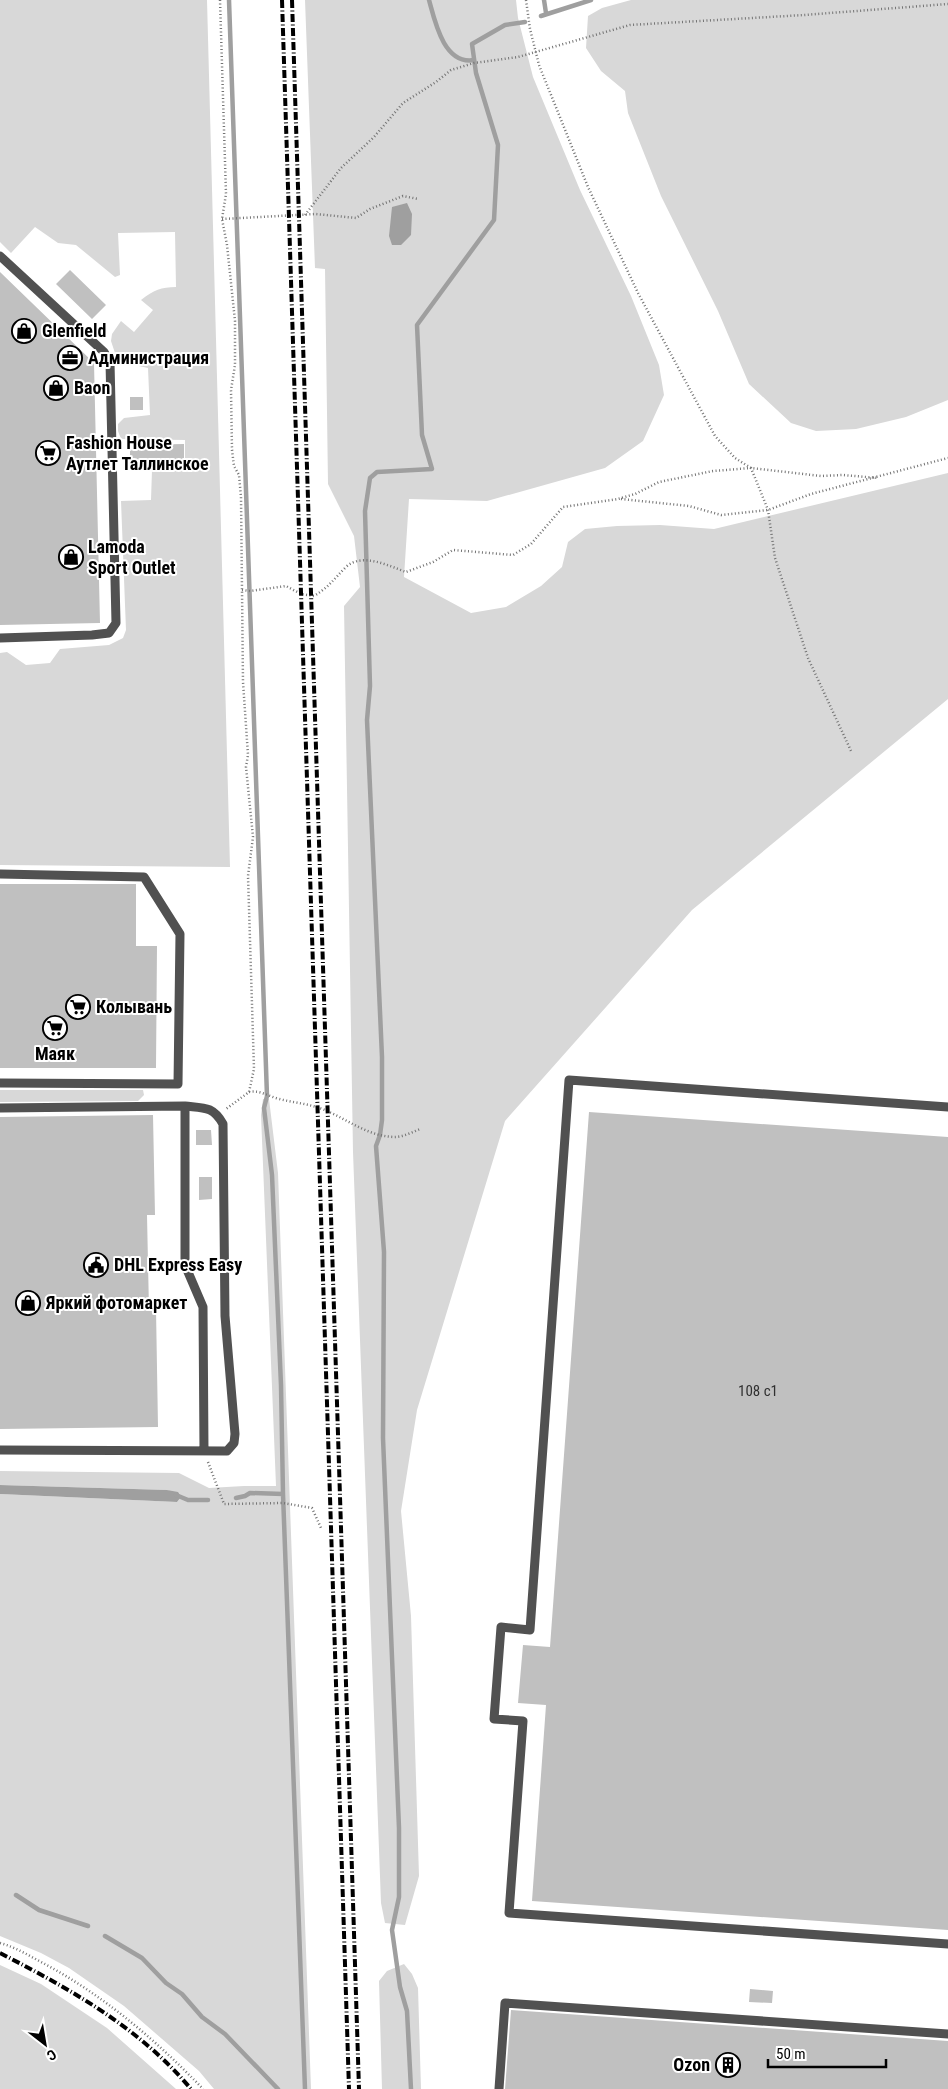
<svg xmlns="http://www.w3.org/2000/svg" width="948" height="2089" font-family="'Roboto Condensed',sans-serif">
	<rect width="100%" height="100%" fill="#fff"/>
	<!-- green -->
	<path fill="#d8d8d8" d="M0,0H207L230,867L0,865V653L7,652L26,665L50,663L60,649L109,645L123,638L126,630L121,501L151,500L152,470L185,469V440L121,439L118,431V424L124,418L150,415L148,368L125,363L115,353L111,341L112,334L121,321L134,332L153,310L141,300C154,290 161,287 176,287L175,232L118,233L120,275L115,277L76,245L58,243L35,227L11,253L0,242Z
		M305,0H516L518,18L533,77L580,190L631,296L659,365L664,395L643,441L605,468L487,501L409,499L404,577L471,613L506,607L541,586L562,567L568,542L585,529L617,526L660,525L714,529L948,473V699L692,910L505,1121L417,1410L401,1511L411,1616L419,1876L405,1925L385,1923L381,1903L353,1152L344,606L360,587L354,536L328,484L325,269L315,268Z
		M631,0H948V400L906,417L856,429L816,431L791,423L749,384L718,311L661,196L628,113L625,91L601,71L586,48L588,16L602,8Z
		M0,1090H143L144,1095L138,1101L0,1102Z
		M263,1099H269L278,1173L311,2089H214L199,2071L124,2006L69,1968L41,1953L0,1936V1494L177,1502L181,1497L167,1490L0,1485V1471L179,1473L209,1488L244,1486H276L261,1115Z
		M404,1964L412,1974L418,1988L421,2089H382L379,1981L387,1971Z
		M0,1965L41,1984L107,2028L176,2089H0Z"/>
	<!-- water -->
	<path fill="#9f9f9f" d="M407,203L412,214L411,235L401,245H392L389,236L392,207Z
		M0,1485L167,1490L178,1492L181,1497L177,1502L0,1494Z"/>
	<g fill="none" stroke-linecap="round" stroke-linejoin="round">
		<!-- stream -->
		<path stroke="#9f9f9f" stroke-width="4.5" d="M229,0L267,1096L264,1108L272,1175L281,1385L283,1494L305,2089
			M429,0C435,22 444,65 474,60
			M544,0L546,13
			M541,16L591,0
			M176,1495L188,1500H208
			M236,1498L245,1496L250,1493L283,1494
			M16,1895L39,1910L88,1926
			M105,1936L142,1958L166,1983L182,1994L202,2017L225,2034L278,2089
			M411,2089L407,2011L400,1987L392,1930L399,1897V1828L383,1438L384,1252L376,1146L380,1135L382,1120V1057L367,720L370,686L365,511L370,478L377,472L432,469L422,435L417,325L494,220L498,145L476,73L472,44L505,25L525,22"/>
	</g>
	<!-- building -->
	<path fill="#c0c0c0" d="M70,270L106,305L92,319L56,284Z
		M0,272L94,363L100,623L0,625Z
		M130,397H143V410H130Z
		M184,444V468L130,469V445Z
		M0,884H136V946H157L156,1068H0Z
		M589,1112L948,1137V1930L532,1901L546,1705L518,1703L523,1645L550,1647Z
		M153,1115L155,1215H147L149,1310L156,1309L158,1427L0,1429V1117Z
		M196,1130H211L212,1145H196Z
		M199,1177H212V1199L199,1200Z
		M750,1989L773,1991L772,2003L749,2002Z
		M511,2010L948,2041V2089H505Z"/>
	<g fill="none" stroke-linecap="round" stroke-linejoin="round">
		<!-- path -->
		<path stroke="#737373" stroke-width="2.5" stroke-dasharray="1 2.5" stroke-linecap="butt" d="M220,0L226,194L222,219L227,245L235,321V365L231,390L232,450L234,466L239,475L241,497L243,682L248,755L246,767L253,837L248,876L254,1069L249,1092L226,1109
			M526,0L530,29L539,65L588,187L638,293L715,436L735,458L751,468L821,476L843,475L878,478
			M305,215L341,168L374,137L403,103L436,82L451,70L474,63L518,57L630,25L804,15L948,4
			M222,219L316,214L356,218L370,209L403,196L418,199
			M621,499L689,506L721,515L768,510L811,494L948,458
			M242,590L250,591L286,586L301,594L314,596C329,587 334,579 346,567C362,552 389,566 406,572L433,562L453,550L513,555L531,544L563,507L618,499L635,494L659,482L713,471L751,468L768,510L775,558L808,658L852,753
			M249,1092C260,1090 268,1096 279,1099C295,1103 312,1104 327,1111C350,1121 368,1136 394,1137C403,1137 413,1132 420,1129
			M208,1462L224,1504L283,1503L312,1508L321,1528
			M0,1943C15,1947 28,1955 41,1962C102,1994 156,2040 203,2089"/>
		<!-- lane -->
		<path stroke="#515151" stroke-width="9" d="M0,256L104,352L110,362L116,623L109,633L92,635L0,638
			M0,874L144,877L180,934L178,1084L0,1083
			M185,1106V1265L203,1307L204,1451
			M948,1107L569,1080L530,1630L501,1627L494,1719L523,1721L509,1913L948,1944
			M0,1108L185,1106C204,1108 213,1106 223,1124L225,1316L235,1434L234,1443L227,1451L0,1450
			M499,2089L505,2003L948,2034"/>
		<!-- rail -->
		<path stroke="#000" stroke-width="4" stroke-dasharray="8 2.5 1 2.5" stroke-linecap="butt" d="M282,0L349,2089
			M292,0L359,2089
			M0,1953C70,1989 140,2028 191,2089"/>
	</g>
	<!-- icons -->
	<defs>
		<symbol id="shop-ring" viewBox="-11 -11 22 22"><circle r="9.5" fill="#fff" stroke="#000" stroke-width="1.5"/><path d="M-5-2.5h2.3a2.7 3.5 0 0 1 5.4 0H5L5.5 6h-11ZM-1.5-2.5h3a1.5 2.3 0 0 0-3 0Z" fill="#000"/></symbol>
		<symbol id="office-ring" viewBox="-11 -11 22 22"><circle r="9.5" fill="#fff" stroke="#000" stroke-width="1.5"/><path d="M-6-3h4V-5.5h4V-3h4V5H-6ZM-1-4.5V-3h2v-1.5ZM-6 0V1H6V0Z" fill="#000"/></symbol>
		<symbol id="supermarket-ring" viewBox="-11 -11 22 22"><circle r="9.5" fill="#fff" stroke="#000" stroke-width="1.5"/><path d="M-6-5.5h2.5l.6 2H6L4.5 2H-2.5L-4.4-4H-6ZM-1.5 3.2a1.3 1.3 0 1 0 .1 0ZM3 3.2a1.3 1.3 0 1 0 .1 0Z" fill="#000"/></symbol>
		<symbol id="civic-ring" viewBox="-11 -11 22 22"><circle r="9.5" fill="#fff" stroke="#000" stroke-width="1.5"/><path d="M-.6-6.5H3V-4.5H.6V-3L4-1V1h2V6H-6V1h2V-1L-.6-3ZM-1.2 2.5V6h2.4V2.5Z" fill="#000"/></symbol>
		<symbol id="building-ring" viewBox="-11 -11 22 22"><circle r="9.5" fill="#fff" stroke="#000" stroke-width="1.5"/><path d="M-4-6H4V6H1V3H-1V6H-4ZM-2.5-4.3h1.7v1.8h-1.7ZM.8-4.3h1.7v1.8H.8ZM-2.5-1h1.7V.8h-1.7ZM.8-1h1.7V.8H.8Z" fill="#000"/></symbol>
	</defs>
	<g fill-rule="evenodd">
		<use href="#shop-ring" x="10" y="317" width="28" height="28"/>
		<use href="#office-ring" x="56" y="344" width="28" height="28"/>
		<use href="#shop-ring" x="42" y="374" width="28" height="28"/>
		<use href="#supermarket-ring" x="34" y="439" width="28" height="28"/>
		<use href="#shop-ring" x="57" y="543" width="28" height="28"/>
		<use href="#supermarket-ring" x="64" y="993" width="28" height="28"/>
		<use href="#supermarket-ring" x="41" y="1014" width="28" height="28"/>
		<use href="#civic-ring" x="82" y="1251" width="28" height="28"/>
		<use href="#shop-ring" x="14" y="1289" width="28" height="28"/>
		<use href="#building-ring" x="714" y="2051" width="28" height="28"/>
	</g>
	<g text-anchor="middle" stroke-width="4" stroke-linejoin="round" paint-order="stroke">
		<!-- number labels -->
		<g font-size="15" fill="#303030">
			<text x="758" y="1396">108 с1</text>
		</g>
		<!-- poi labels -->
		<g font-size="18" font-weight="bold" fill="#000" stroke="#fff" text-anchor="start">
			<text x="42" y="337">Glenfield</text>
			<text x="88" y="364">Администрация</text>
			<text x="74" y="394">Baon</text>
			<text x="66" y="449">Fashion House<tspan x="66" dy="21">Аутлет Таллинское</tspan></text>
			<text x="88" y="553">Lamoda<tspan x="88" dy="21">Sport Outlet</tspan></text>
			<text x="96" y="1013">Колывань</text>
			<text x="55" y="1060" text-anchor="middle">Маяк</text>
			<text x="114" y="1271">DHL Express Easy</text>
			<text x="46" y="1309">Яркий фотомаркет</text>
			<text x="710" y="2071" text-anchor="end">Ozon</text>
		</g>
	</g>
	<!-- north arrow -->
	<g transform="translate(45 2044) rotate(149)" stroke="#ffffff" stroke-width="4" paint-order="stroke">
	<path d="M0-4L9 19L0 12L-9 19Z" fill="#000000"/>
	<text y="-8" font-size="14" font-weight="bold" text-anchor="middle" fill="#000000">С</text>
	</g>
	<!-- scale -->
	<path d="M768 2059v8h118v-8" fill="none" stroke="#000000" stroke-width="2.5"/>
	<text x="776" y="2059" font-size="15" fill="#000000" stroke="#ffffff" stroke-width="4" paint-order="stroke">50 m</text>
</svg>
